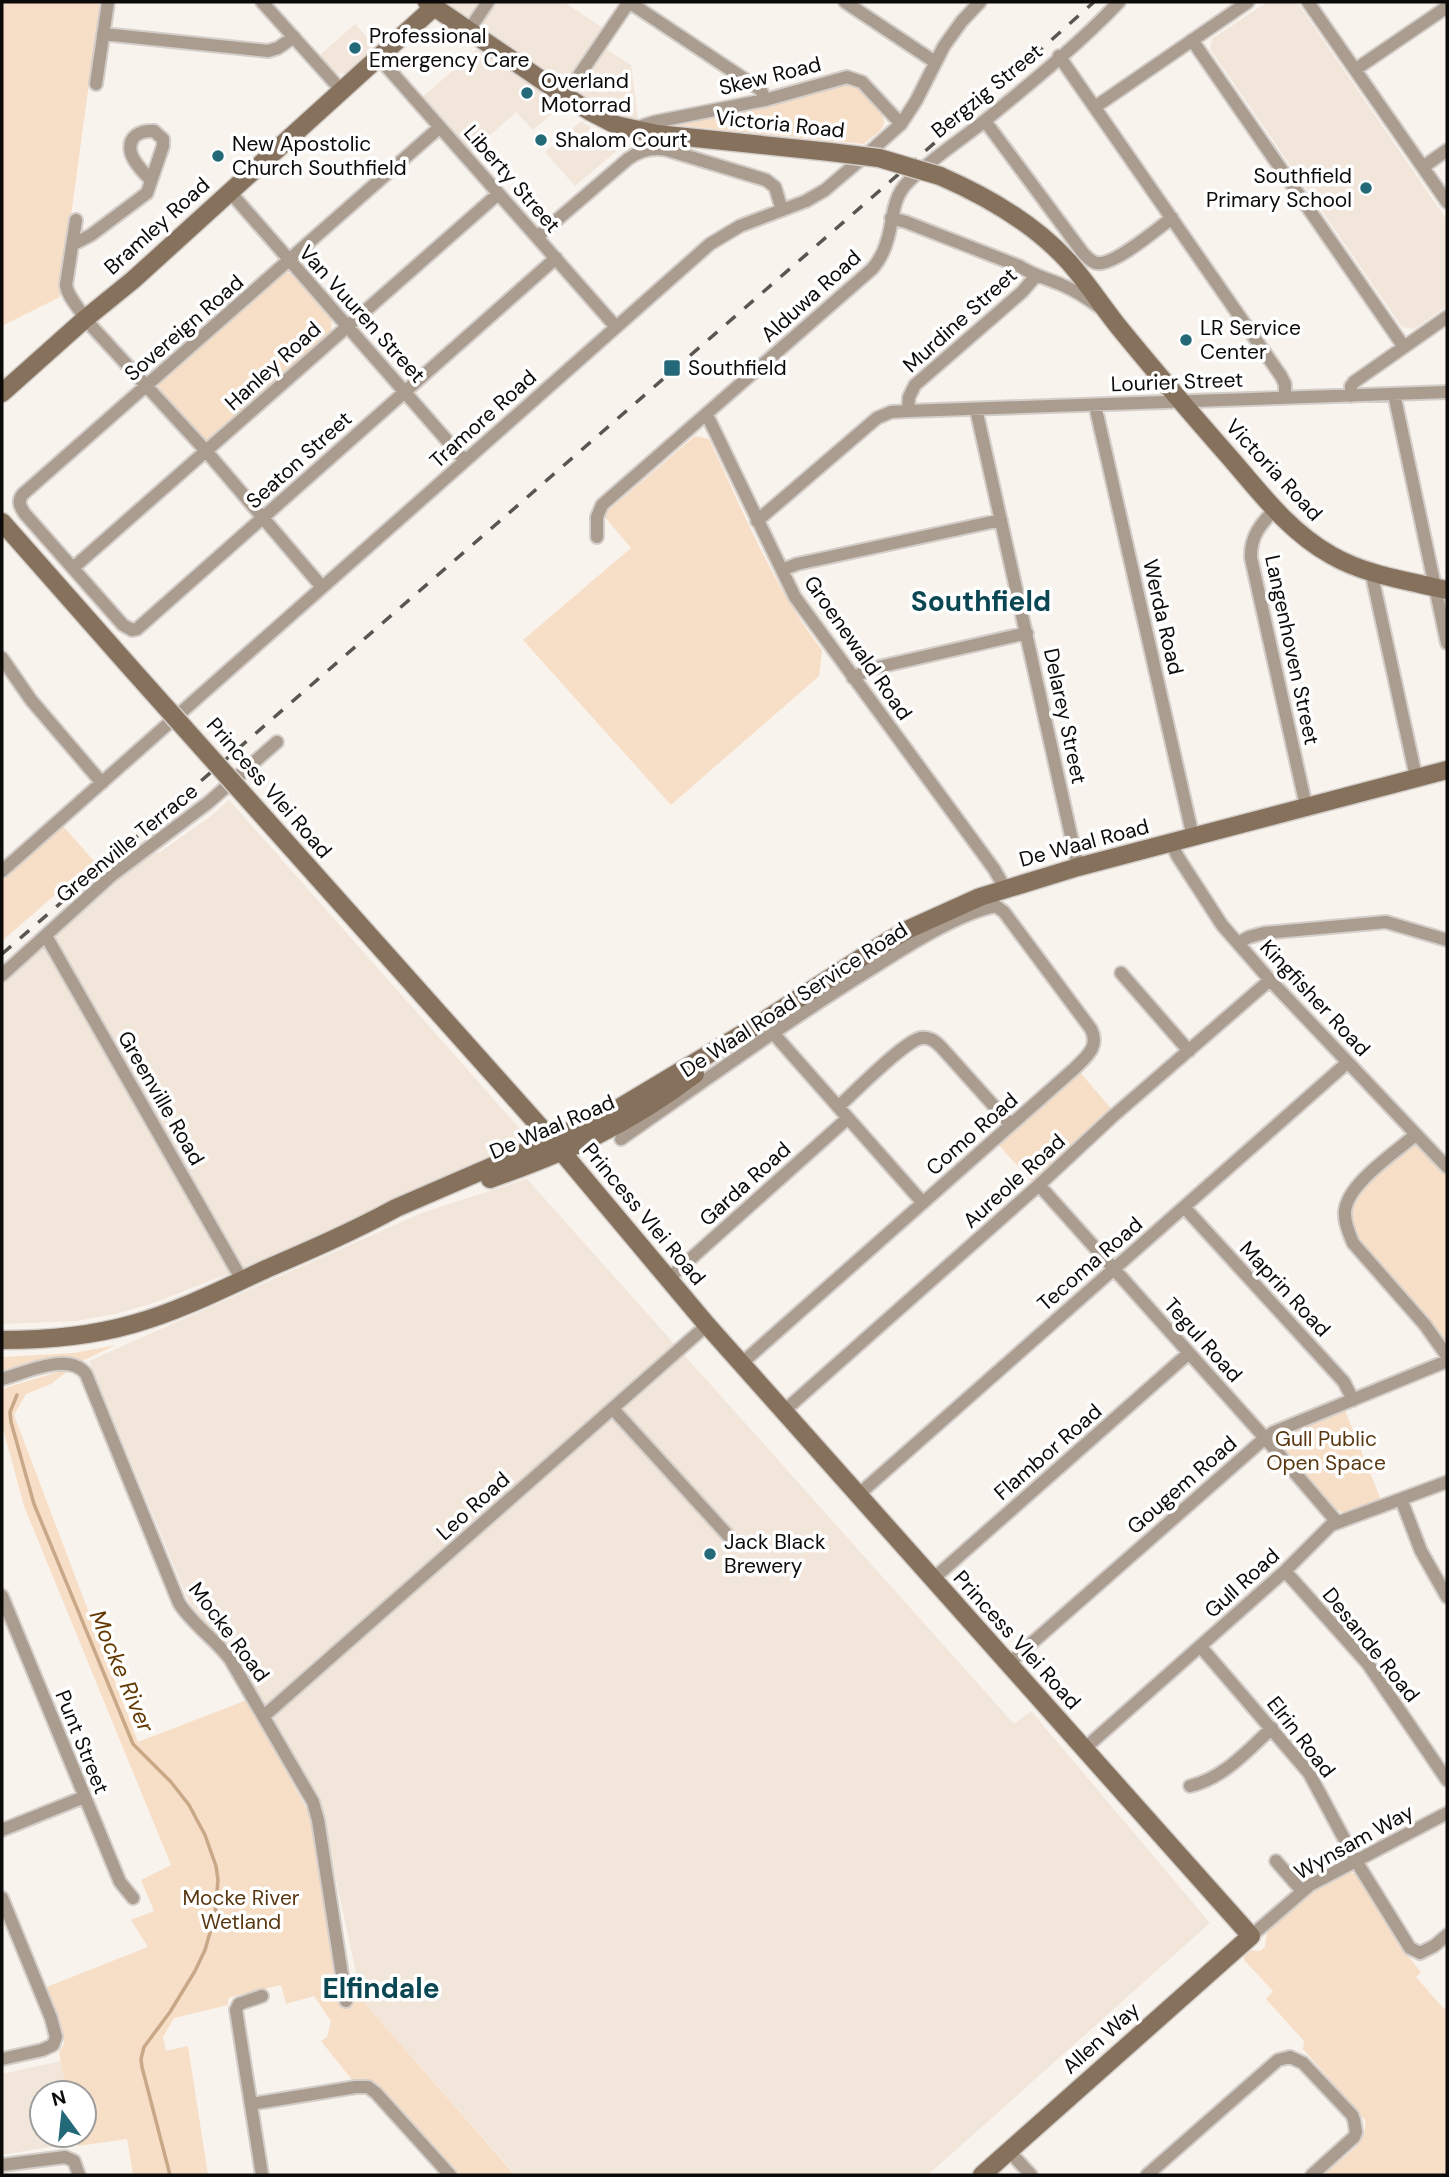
<svg xmlns="http://www.w3.org/2000/svg" width="1449" height="2177" font-family="'DM Sans',sans-serif">
	<rect width="100%" height="100%" fill="#f9f3ed"/>
	<!-- built -->
	<path fill="#f2e6db" d="M426,2H564L609,32L600,45L631,65L639,126L569,99L533,130L516,112L466,157L417,102L476,50L483,41Z
		M1267,2H1297L1447,220V306L1414,329L1402,327L1210,49L1212,39Z
		M355,24L376,47L346,74L335,73L320,55Z
		M581,121L620,148L575,186L545,152Z
		M229,800L520,1129L512,1148L254,1268L220,1277L151,1304L115,1314L76,1321L2,1324V983L147,855L160,852L211,816Z
		M527,1179L1014,1724L1031,1711L1210,1923L928,2175H516L362,2000L320,1806L233,1650L191,1607L89,1361L424,1212Z
		M61,2061L67,2093H42V2135H76L78,2142L2,2155V2074Z"/>
	<!-- green -->
	<path fill="#f7dec7" d="M2,2H100L60,297L2,326Z
		M844,82L860,87V90C868,99 891,116 882,128C878,134 869,139 864,144L675,125Z
		M284,271L291,274L332,319L331,332L211,440L205,442L156,389V384Z
		M695,436L709,439C743,511 773,587 822,650L819,676L671,805L523,640L631,548L603,515Z
		M63,826L94,861L2,941V878Z
		M1078,1070L1114,1112L1034,1184L997,1143Z
		M1415,1135L1447,1167V1356L1353,1243L1350,1197Z
		M116,1345L82,1361C57,1351 27,1366 2,1373V1357L74,1353Z
		M64,1370L68,1371L51,1384L26,1394L14,1415L138,1742L247,1700L309,1813L336,1971L333,1972L340,2006L362,2000L515,2175H459L379,2085L368,2079L353,2081L321,2041L327,2037L331,2021L314,1996L286,2004L281,1985L231,1997L228,1999V2005L174,2018L163,2037L166,2051L188,2046L208,2175H133L127,2139L78,2146L76,2135H84V2093H67L59,2052L64,2044V2035L62,2034L44,1988L148,1947L131,1920L154,1911L141,1880L171,1865L24,1506L2,1425V1389Z
		M1344,1408L1381,1500L1348,1513L1335,1510L1279,1446V1440L1283,1434Z
		M1345,1873H1353L1360,1877L1399,1945L1421,1972L1416,1977L1444,2009L1447,2007V2175H1322C1338,2161 1369,2144 1365,2120L1303,2049L1304,2041L1266,1999L1273,1991L1244,1960V1950L1260,1951L1265,1947L1267,1930L1314,1889Z"/>
	<g fill="none" stroke-linecap="round" stroke-linejoin="round">
		<!-- stream -->
		<path stroke="#c9a888" stroke-width="3.5" d="M17,1395L10,1412L11,1422L34,1504L133,1744L171,1782L189,1805L205,1835L216,1866L218,1880L215,1915L205,1950L195,1971L170,2012L144,2047L141,2059L142,2067L170,2175"/>
		<defs>
			<path id="street" d="M262,2L342,91
				M629,2L761,90L765,100
				M845,2L935,62
				M1308,2L1447,202
				M469,30L488,2
				M103,34L268,51L278,48L294,37
				M1192,40L1404,347
				M1059,56L1281,376L1285,384V398
				M379,58L616,327
				M1356,69L1447,7
				M96,84L108,2
				M565,96L629,2
				M1095,107L1248,2
				M985,121L1083,253C1086,256 1090,261 1096,263C1113,267 1158,228 1172,218
				M440,127L23,494C17,501 20,507 25,514L123,625L132,630L137,629L556,258
				M633,129L654,122L765,100L847,77L862,82L901,124
				M1423,167L1447,150
				M230,192L465,461
				M891,218L906,222L1019,266C1033,275 1045,278 1060,284C1074,290 1087,298 1099,307
				M76,220L66,285C68,298 79,307 85,319L206,451L322,587
				M537,237L628,159C640,150 652,147 667,150L766,180L775,187L782,210
				M72,245L91,235L147,193L163,146V139L154,131C141,130 127,136 131,153C134,163 144,173 151,180
				M1394,394L1447,643
				M1351,396V386L1354,382L1447,317
				M1095,405L1193,837
				M976,409L1078,867
				M908,411L1447,392
				M707,415L795,597L994,869L1005,888
				M1275,509C1261,524 1250,536 1251,558L1306,806
				M757,521L877,418L891,412L908,411L909,397L915,385L1022,292L1035,277
				M597,537V517L602,505L872,269C879,261 884,252 887,241C894,220 891,199 908,182C932,158 961,140 987,119C1032,82 1079,44 1119,2
				M73,568L498,194
				M782,570L797,564L1001,520
				M1371,571L1416,777
				M2,658L31,700L102,783
				M853,678L870,669L1027,633
				M1171,843L1178,857L1222,925L1270,980L1447,1167
				M2,871L710,244L740,226L806,201L825,190L865,156L901,124L916,101L944,46L962,21L980,2
				M46,936L242,1280
				M1238,943L1249,937L1264,933L1386,922L1447,940
				M1121,973L1189,1051
				M2,975L111,876L209,802L277,742
				M773,1033L923,1203
				M838,1107C854,1093 904,1041 921,1038C930,1037 935,1041 941,1047L1011,1125
				M1415,1135C1395,1153 1348,1183 1345,1211C1344,1222 1349,1233 1353,1243L1425,1325L1447,1356
				M621,1139C704,1081 787,1021 873,968C906,947 954,916 992,907L996,906L1004,912L1091,1029C1100,1047 1086,1057 1074,1069L742,1363
				M1039,1185L1265,1438L1337,1522
				M1184,1207L1344,1382L1353,1400
				M668,1279L848,1118
				M2,1379C25,1373 69,1351 86,1374L179,1603C192,1624 215,1639 230,1659L313,1802L318,1820L346,2001
				M613,1409L734,1542
				M784,1411L1039,1185L1112,1117L1270,980
				M858,1495L1347,1063
				M1401,1499L1421,1551L1447,1597
				M1285,1571L1368,1664L1447,1780
				M933,1579L1189,1353
				M2,1596L120,1882L133,1898
				M1200,1646L1309,1773L1356,1861L1410,1948L1420,1953L1434,1946L1447,1935
				M1008,1664L1265,1438L1274,1432L1447,1361
				M264,1716L707,1325
				M1084,1749L1285,1571L1331,1525L1447,1482
				M1190,1786C1224,1778 1247,1751 1272,1728
				M2,1830L84,1797
				M1276,1861L1302,1891
				M2,1898L51,2018L56,2037L53,2045L42,2050L2,2059
				M1251,1936L1310,1885L1447,1813
				M262,1996L239,2004L236,2010L262,2175
				M251,2104L356,2087H368L376,2093L450,2175
				M1010,2152L1031,2175
				M2,2165L65,2157L74,2161L79,2175
				M1147,2175L1278,2060L1290,2057L1303,2063L1352,2115L1354,2120L1356,2132L1354,2137L1312,2175"/>
			<path id="secondary" d="M427,2L565,96L591,112L616,125L657,134L830,152
				M940,176C986,196 1032,222 1067,260C1087,282 1103,308 1122,331C1158,375 1195,418 1232,460C1262,495 1290,532 1331,555C1365,575 1409,581 1447,590
				M2,393L85,319L133,280L434,7
				M2,522L129,666
				M262,815L551,1139L707,1325L1251,1936L982,2175
				M490,1179C569,1151 628,1125 695,1074
				M2,1340C46,1340 91,1336 133,1324C179,1311 223,1289 266,1269C310,1250 354,1231 396,1208L523,1153L619,1108L759,1024L878,947L909,929L980,897L1078,867L1447,770"/>
		</defs>
		<!-- street casing -->
		<use href="#street" stroke="#d3cec9" stroke-width="16"/>
		<!-- secondary casing -->
		<use href="#secondary" stroke="#d3cec9" stroke-width="21"/>
		<!-- street -->
		<use href="#street" stroke="#aa9c8e" stroke-width="12"/>
		<!-- secondary -->
		<use href="#secondary" stroke="#86715d" stroke-width="18"/>
		<!-- rail -->
		<path stroke="#595652" stroke-width="3.5" stroke-dasharray="12 12" stroke-linecap="butt" d="M2,954L985,99L1094,2"/>
		<defs>
			<path id="secondary-bridge" d="M830,152L879,158L940,176
				M129,666L262,815"/>
		</defs>
		<!-- secondary-bridge casing -->
		<use href="#secondary-bridge" stroke="#d3cec9" stroke-width="21" stroke-linecap="butt"/>
		<!-- secondary-bridge -->
		<use href="#secondary-bridge" stroke="#86715d" stroke-width="18"/>
	</g>
	<!-- markers -->
	<g fill="#236978" stroke="#fff" stroke-width="2.5">
		<circle cx="355" cy="48" r="7"/>
		<circle cx="527" cy="93" r="7"/>
		<circle cx="541" cy="140" r="7"/>
		<circle cx="218" cy="156" r="7"/>
		<circle cx="1366" cy="188" r="7"/>
		<circle cx="1186" cy="340" r="7"/>
		<rect x="663" y="359" width="18" height="18" rx="3.5"/>
		<circle cx="710" cy="1554" r="7"/>
	</g>
	<g text-anchor="middle" stroke-width="7" stroke-linejoin="round" paint-order="stroke">
		<!-- poi labels -->
		<g font-size="21" fill="#0d0b09" stroke="#fff" text-anchor="start">
			<text x="369" y="43">Professional<tspan x="369" dy="24">Emergency Care</tspan></text>
			<text x="541" y="88">Overland<tspan x="541" dy="24">Motorrad</tspan></text>
			<text x="555" y="147">Shalom Court</text>
			<text x="232" y="151">New Apostolic<tspan x="232" dy="24">Church Southfield</tspan></text>
			<text x="1352" y="183" text-anchor="end">Southfield<tspan x="1352" dy="24">Primary School</tspan></text>
			<text x="1200" y="335">LR Service<tspan x="1200" dy="24">Center</tspan></text>
			<text x="688" y="375">Southfield</text>
			<text x="724" y="1549">Jack Black<tspan x="724" dy="24">Brewery</tspan></text>
		</g>
		<!-- street labels -->
		<g font-size="21" fill="#0d0b09" stroke="#fff">
			<text transform="translate(770 76) rotate(-14)" y="7">Skew Road</text>
			<text transform="translate(987 91) rotate(-39)" y="7">Bergzig Street</text>
			<text transform="translate(780 124) rotate(6)" y="7">Victoria Road</text>
			<text transform="translate(512 179) rotate(49)" y="7">Liberty Street</text>
			<text transform="translate(157 226) rotate(-42)" y="7">Bramley Road</text>
			<text transform="translate(811 296) rotate(-42)" y="7">Alduwa Road</text>
			<text transform="translate(362 314) rotate(48)" y="7">Van Vuuren Street</text>
			<text transform="translate(960 320) rotate(-42)" y="7">Murdine Street</text>
			<text transform="translate(184 328) rotate(-41)" y="7">Sovereign Road</text>
			<text transform="translate(273 366) rotate(-42)" y="7">Hanley Road</text>
			<text transform="translate(1177 382) rotate(-2)" y="7">Lourier Street</text>
			<text transform="translate(483 419) rotate(-42)" y="7">Tramore Road</text>
			<text transform="translate(299 460) rotate(-42)" y="7">Seaton Street</text>
			<text transform="translate(1274 470) rotate(47)" y="7">Victoria Road</text>
			<text transform="translate(1163 617) rotate(77)" y="7">Werda Road</text>
			<text transform="translate(858 648) rotate(55)" y="7">Groenewald Road</text>
			<text transform="translate(1292 650) rotate(78)" y="7">Langenhoven Street</text>
			<text transform="translate(1065 716) rotate(78)" y="7">Delarey Street</text>
			<text transform="translate(269 788) rotate(49)" y="7">Princess Vlei Road</text>
			<text transform="translate(127 843) rotate(-39)" y="7">Greenville Terrace</text>
			<text transform="translate(1084 843) rotate(-15)" y="7">De Waal Road</text>
			<text transform="translate(1315 998) rotate(47)" y="7">Kingfisher Road</text>
			<text transform="translate(794 1000) rotate(-33)" y="7">De Waal Road Service Road</text>
			<text transform="translate(161 1098) rotate(60)" y="7">Greenville Road</text>
			<text transform="translate(552 1127) rotate(-23)" y="7">De Waal Road</text>
			<text transform="translate(972 1134) rotate(-41)" y="7">Como Road</text>
			<text transform="translate(1014 1181) rotate(-42)" y="7">Aureole Road</text>
			<text transform="translate(745 1184) rotate(-42)" y="7">Garda Road</text>
			<text transform="translate(644 1214) rotate(50)" y="7">Princess Vlei Road</text>
			<text transform="translate(1090 1264) rotate(-41)" y="7">Tecoma Road</text>
			<text transform="translate(1285 1289) rotate(47)" y="7">Maprin Road</text>
			<text transform="translate(1203 1340) rotate(48)" y="7">Tegul Road</text>
			<text transform="translate(1048 1452) rotate(-41)" y="7">Flambor Road</text>
			<text transform="translate(1182 1485) rotate(-41)" y="7">Gougem Road</text>
			<text transform="translate(473 1506) rotate(-42)" y="7">Leo Road</text>
			<text transform="translate(1242 1583) rotate(-42)" y="7">Gull Road</text>
			<text transform="translate(229 1632) rotate(53)" y="7">Mocke Road</text>
			<text transform="translate(1017 1640) rotate(48)" y="7">Princess Vlei Road</text>
			<text transform="translate(1371 1645) rotate(51)" y="7">Desande Road</text>
			<text transform="translate(1301 1737) rotate(52)" y="7">Elrin Road</text>
			<text transform="translate(82 1742) rotate(68)" y="7">Punt Street</text>
			<text transform="translate(1354 1842) rotate(-29)" y="7">Wynsam Way</text>
			<text transform="translate(1101 2038) rotate(-42)" y="7">Allen Way</text>
		</g>
		<!-- park labels -->
		<g font-size="21" fill="#593711" stroke="#fff">
			<text x="1326" y="1446">Gull Public<tspan x="1326" dy="24">Open Space</tspan></text>
			<text x="241" y="1905">Mocke River<tspan x="241" dy="24">Wetland</tspan></text>
		</g>
		<!-- water labels -->
		<g font-size="23" font-style="italic" fill="#633800" stroke="#fff">
			<text transform="translate(122 1671) rotate(67)" y="8">Mocke River</text>
		</g>
		<!-- district labels -->
		<g font-size="28" font-weight="bold" fill="#0b4753" stroke="#fff">
			<text x="981" y="611">Southfield</text>
			<text x="381" y="1998">Elfindale</text>
		</g>
	</g>
	<!-- border -->
	<rect width="1449" height="2177" fill="none" stroke="#0d0b09" stroke-width="7"/>
	<!-- north arrow -->
	<g transform="translate(63 2114) rotate(345)"><circle r="33" fill="#ffffff" stroke="#9e9d9d" stroke-width="2"/>
	<path d="M0-5L12 26L0 18L-12 26Z" fill="#236978"/>
	<text y="-10" font-size="19" font-weight="bold" text-anchor="middle" fill="#0d0b09">N</text>
	</g>
</svg>
